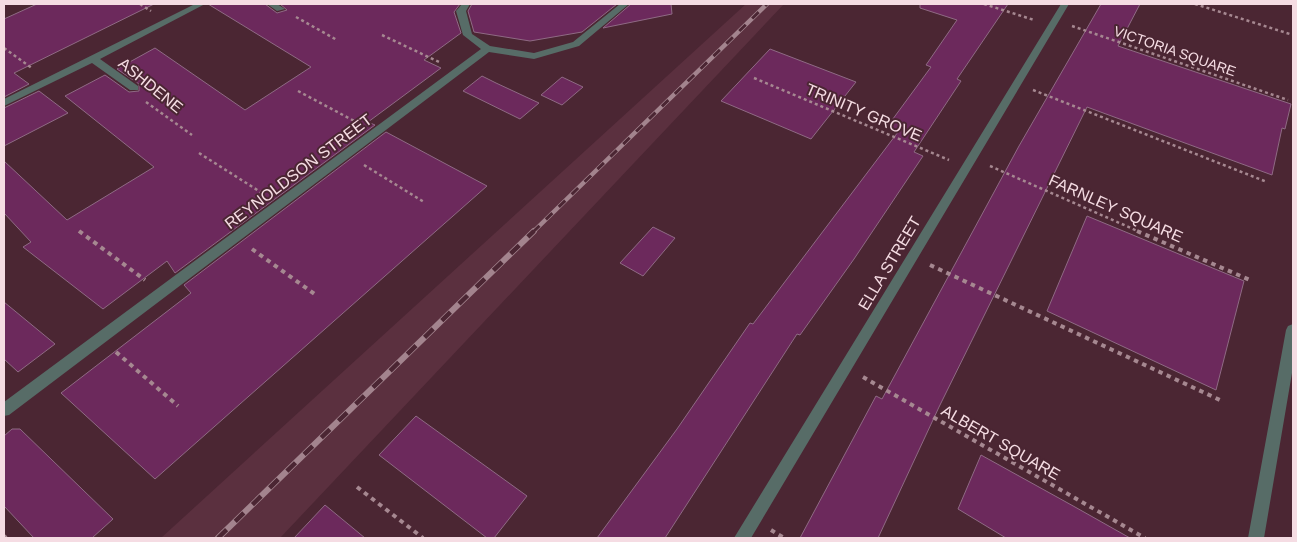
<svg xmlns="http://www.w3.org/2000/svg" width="1297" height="542" font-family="Helvetica,sans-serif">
	<rect width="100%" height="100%" fill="#4b2633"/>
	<!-- built -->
	<path fill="#5b303f" d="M746,4H784L280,538H161Z"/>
	<!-- building -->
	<path fill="#6c295c" stroke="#8f6a84" d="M37,4H154L14,73L29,84L4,97V19Z
		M208,4H265L277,13L287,10L280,4H460L454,12L461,33L424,60L441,68L368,122L375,125L175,273L167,261L103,309L23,247L31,242L4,213V161L67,220L154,167L65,96L105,75L129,92L139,91V84L117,69L155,48L245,110L311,67Z
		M472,4H617L582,32L530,41L474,32L468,11Z
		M631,4H671L672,14L603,28Z
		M920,4H1008L957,79L961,81L914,152L923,156L854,259L800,335L797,334L665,538H597L677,429L750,323L753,324L898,132L887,127L931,67L926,65L957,20L920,8Z
		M1101,4H1140L1118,46L1291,104L1285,129L1282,128L1272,175L1087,107L939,407L878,538H800L876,396L882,399L1019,146Z
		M770,49L856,82L811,139L721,101Z
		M482,76L496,83L539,103L520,119L463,91Z
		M562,77L583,87L562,105L541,95Z
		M39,91L68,113L4,146V108Z
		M386,132L487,186L155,479L61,393L191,293L184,285Z
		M1087,216L1244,281L1216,390L1047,311Z
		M653,227L675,238L643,276L620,263Z
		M4,302L55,344L18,372L4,359Z
		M416,416L527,496L494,538H487L379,455Z
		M12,429H20L113,519L92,538H34L4,506V436Z
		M981,455L1075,507L1130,538H1006L958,509Z
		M325,505L365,538H294Z"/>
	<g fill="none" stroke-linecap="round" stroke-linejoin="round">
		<!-- path-far1 -->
		<path stroke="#a68891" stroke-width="2.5" stroke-dasharray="3 3" stroke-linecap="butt" d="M140,4L151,11
			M984,4L1034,20
			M1195,4L1293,35
			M296,17L337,40
			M1072,26L1288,100
			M382,35L439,62
			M4,48L33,69
			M754,78L949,160
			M1033,90L1267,182
			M298,91L358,123
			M146,102L192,135
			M199,153L262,193
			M364,165L424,202
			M990,166L1140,232"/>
		<!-- path -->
		<path stroke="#a68891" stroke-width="4" stroke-dasharray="4.5 4.5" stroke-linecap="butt" d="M79,231L145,280
			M1137,231L1250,280
			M252,249L316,295
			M930,265L1220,400
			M116,352L178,406
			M863,377L1145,538
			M357,487L423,538
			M771,530L784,538
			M4,536L6,538"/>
		<!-- minor -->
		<path fill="#576c67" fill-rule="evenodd" d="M195,4H205L100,59L138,86V90H130L92,63L4,106V99Z
			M267,4H277L285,9L277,11Z
			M462,4H470L466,11L472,34L490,46L534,53L573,42L620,4H629L579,46L534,59L489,52L9,415L4,416V402L481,49L463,35L456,11Z
			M1061,4H1069L751,538H734Z
			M1293,324V367L1264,538H1248L1286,330L1288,326Z"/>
		<defs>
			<path id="rail-far1" d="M533,232L767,4"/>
			<path id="rail" d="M218,538L534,231"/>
		</defs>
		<!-- rail-far1 casing -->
		<use href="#rail-far1" stroke="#a3848e" stroke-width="4.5"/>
		<!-- rail casing -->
		<use href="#rail" stroke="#a3848e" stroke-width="6"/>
		<!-- rail-far1 -->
		<use href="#rail-far1" stroke="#4b2633" stroke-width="3" stroke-dasharray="9" stroke-linecap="butt"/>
		<!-- rail -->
		<use href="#rail" stroke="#4b2633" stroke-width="4.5" stroke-dasharray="12" stroke-linecap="butt"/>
	</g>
	<g text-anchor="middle" stroke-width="4" stroke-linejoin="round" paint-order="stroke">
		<!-- far-street labels -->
		<g font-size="14" fill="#f5dce3" stroke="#4b2633">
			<text transform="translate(1175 51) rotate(19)" y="5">VICTORIA SQUARE</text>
		</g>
		<!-- street labels -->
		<g font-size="16" fill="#f5dce3" stroke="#4b2633">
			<text transform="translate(151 85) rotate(39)" y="6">ASHDENE</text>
			<text transform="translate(864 112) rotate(23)" y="6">TRINITY GROVE</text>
			<text transform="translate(298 171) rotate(-37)" y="6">REYNOLDSON STREET</text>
			<text transform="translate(1116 208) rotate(24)" y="6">FARNLEY SQUARE</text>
			<text transform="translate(889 263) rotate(-59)" y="6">ELLA STREET</text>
			<text transform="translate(1001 442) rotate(30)" y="6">ALBERT SQUARE</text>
		</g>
	</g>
	<!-- border -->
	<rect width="1297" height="542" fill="none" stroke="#f5dce3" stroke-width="10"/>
</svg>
